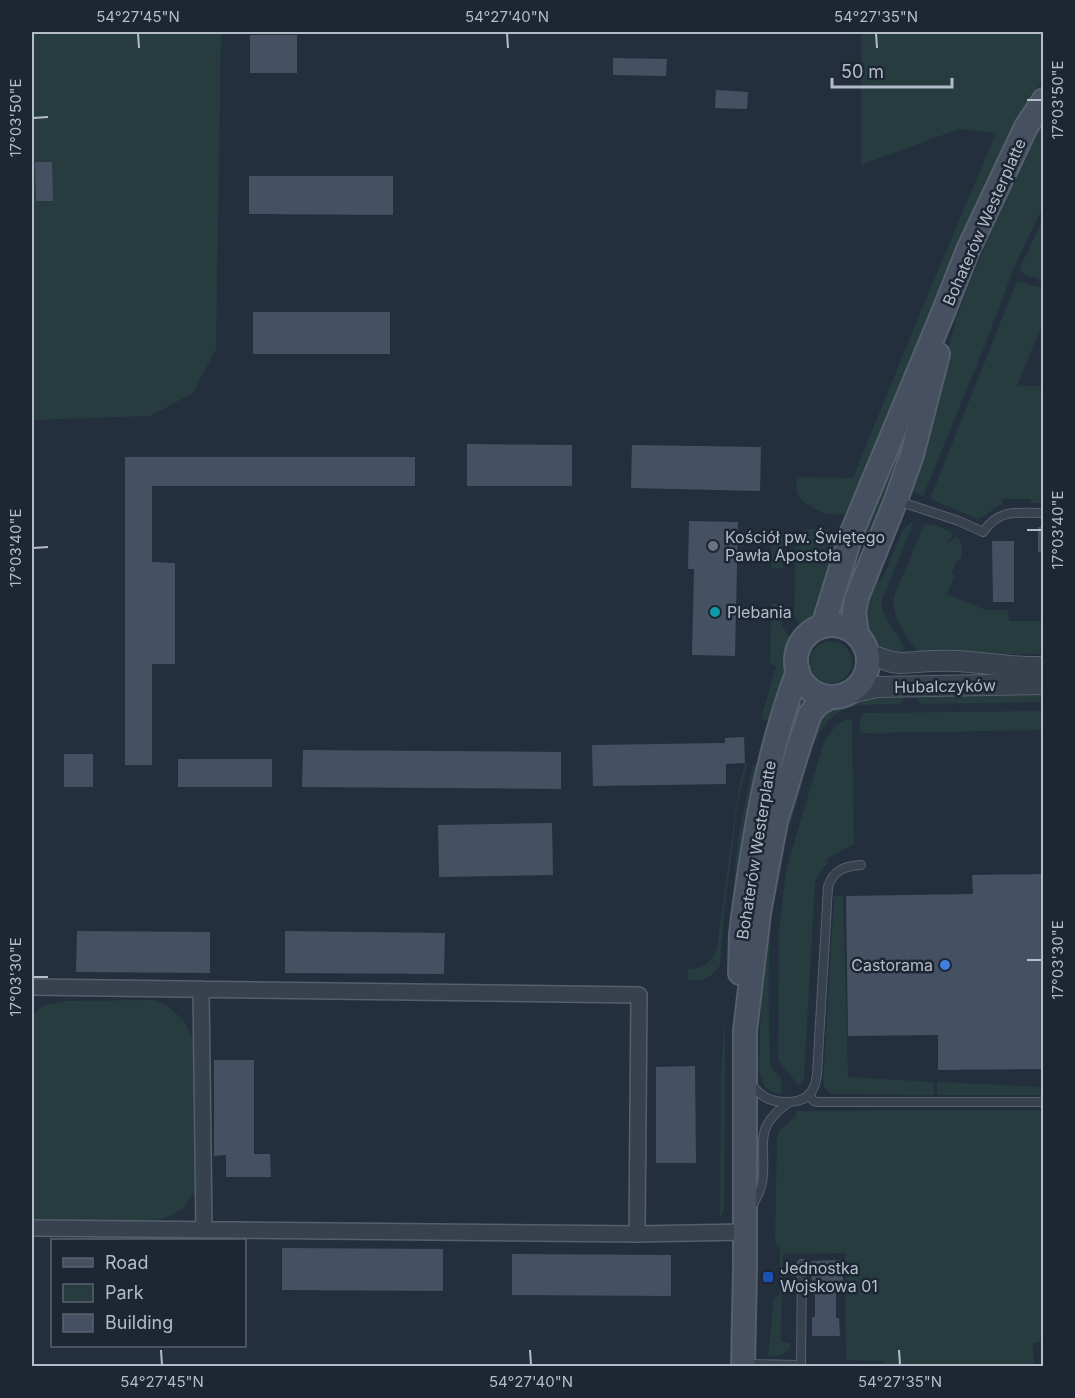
<svg xmlns="http://www.w3.org/2000/svg" width="1075" height="1398" font-family="Inter,sans-serif">
	<rect width="100%" height="100%" fill="#242f3e"/>
	<!-- green -->
	<path fill="#263c3f" d="M32,32H221L216,349L193,393L150,416L32,420Z
		M861,32H1043V79L1011,133L851,511C836,518 823,514 810,506C805,503 801,501 799,496C796,490 796,483 797,477L853,478L916,323L996,133L959,129L861,165Z
		M1043,124V207L1015,265L985,345L923,496L914,492L911,489L929,427L956,319L972,277L1023,158Z
		M1043,219L1044,280H1043L1026,275L1019,270Z
		M1017,281L1026,284L1043,288V322L1017,386H1043V503H1031V499H1003L1002,504C994,508 983,518 977,519L930,499Z
		M915,411L901,462L867,542L863,541L861,537L907,418Z
		M914,521L882,600C880,622 905,635 904,655L885,652L873,644L866,633L865,602L868,592L885,574L902,531L907,526Z
		M930,524L938,526L954,534L947,542L948,543L956,536C963,543 964,552 960,561L957,560L952,573L955,575L947,594L986,610H1008L1009,621H1043V654H919C908,638 890,617 894,596L924,525Z
		M806,529H823L840,537L816,613L800,624L794,615L796,544L801,532Z
		M771,532H783V568L772,569Z
		M771,604H783L782,625L789,637C781,651 788,661 786,674C784,688 777,702 774,716L769,720L761,719L776,666L770,664Z
		M810 662a21 21 0 1 1 42 0a21 21 0 1 1-42 0Z
		M1043,694V702L922,704L918,701V696Z
		M873,696H904L903,702L901,704C888,704 875,704 862,705C825,708 815,739 806,769L803,771L821,716L832,709L849,704L861,699Z
		M1043,711V730L873,733H863L860,730V717L863,714L866,713Z
		M848,719L852,722L854,844L827,859L828,863L822,870L815,882L804,1077L803,1082L798,1085C793,1077 781,1067 778,1058L779,932L785,878L789,860L823,745C828,734 836,723 848,719Z
		M745,763L747,764L738,801L724,914L720,965C712,979 702,980 688,981V969C704,968 711,964 717,948L737,799Z
		M753,765L758,767L739,862L730,972L728,974L735,868L739,835Z
		M800,779L802,785C789,830 774,876 771,924C767,969 769,1016 770,1062L772,1068L781,1078V1094L771,1092L765,1087L759,1073L761,992L764,952L780,846Z
		M834,896H843L848,1077L934,1082V1095L834,1094C828,1093 824,1089 823,1083Z
		M154,1000L169,1007L184,1021L195,1044V1191L182,1210L165,1218L142,1223H47L35,1220L32,1218V1014L45,1005L64,1001Z
		M724,1021L725,1035L724,1211L720,1218L721,1078Z
		M937,1082L1043,1087V1095H937Z
		M1043,1110L1044,1341L1033,1343L1034,1366H885L884,1361L846,1360L845,1253L783,1254L781,1342L790,1343L791,1345C786,1356 779,1356 768,1356L774,1299L779,1294L780,1247L775,1243L777,1136L780,1130L796,1116V1111Z"/>
	<!-- building -->
	<path fill="#455162" d="M250,35H297V73H250Z
		M613,58L667,59L666,76L613,75Z
		M716,90L748,92L747,109L715,108Z
		M35,162H52L53,201H36Z
		M249,176H393V215L249,214Z
		M253,312H390V354H253Z
		M467,444L572,445V486H467Z
		M632,445L761,447L760,491L631,488Z
		M125,457H415V486H152V562L175,563V664H152V765H125Z
		M689,521L738,522L735,656L692,655L694,569H688Z
		M1038,527H1044V552H1038Z
		M992,541H1014V602H993Z
		M744,737L745,763L726,764V784L593,786L592,745L725,743V738Z
		M303,750L561,752V789L302,787Z
		M64,754H93V787H64Z
		M178,759H272V787H178Z
		M552,823L553,875L439,877L438,825Z
		M1044,874V1069L938,1070V1035L848,1036L846,896L973,894L972,875Z
		M77,931L210,932V973L76,972Z
		M285,931L445,933L444,974L285,973Z
		M214,1060H254V1154H270L271,1177H226V1155L214,1156Z
		M695,1066L696,1163H656V1067Z
		M282,1248L443,1249V1291L282,1290Z
		M512,1254L671,1255V1296L512,1295Z
		M843,1260V1294H836V1318H839L840,1336H812V1317H815V1290H812L811,1261Z"/>
	<g fill="none" stroke-linecap="round" stroke-linejoin="round">
		<defs>
			<path id="service" d="M898,501L959,521L983,532C1000,508 1017,513 1044,513
				M751,1082C758,1096 770,1102 786,1102C806,1102 815,1094 817,1074L828,887C833,870 845,866 861,865
				M808,1095L814,1101L817,1102H1044
				M753,1205C756,1198 761,1191 762,1183C768,1147 750,1130 788,1103
				M744,1364L801,1365L802,1264"/>
			<path id="minor" d="M32,987L639,995L637,1234
				M201,989L204,1230
				M32,1228L637,1234L744,1232"/>
			<path id="tertiary" d="M867,654L892,662L900,663C919,662 939,660 958,661C987,663 1014,668 1044,667
				M846,694L877,687L1044,684"/>
			<path id="secondary" d="M796 661a36 36 0 1 1 72 0a36 36 0 1 1-72 0Z
				M823,626L852,532L943,313L968,250L1026,127L1044,100
				M857,635L854,612L857,597L896,500L912,455L938,354
				M740,973L741,935L743,917C755,832 767,753 798,671
				M743,1366L745,1267V1031L759,913L776,821L800,743L810,714L817,705L830,697"/>
		</defs>
		<!-- service casing -->
		<use href="#service" stroke="#565f6c" stroke-width="10"/>
		<!-- minor casing -->
		<use href="#minor" stroke="#565f6c" stroke-width="18"/>
		<!-- tertiary casing -->
		<use href="#tertiary" stroke="#565f6c" stroke-width="22"/>
		<!-- secondary casing -->
		<use href="#secondary" stroke="#565f6c" stroke-width="26"/>
		<!-- service -->
		<use href="#service" stroke="#38414e" stroke-width="8"/>
		<!-- minor -->
		<use href="#minor" stroke="#38414e" stroke-width="15"/>
		<!-- tertiary -->
		<use href="#tertiary" stroke="#38414e" stroke-width="20"/>
		<!-- secondary -->
		<use href="#secondary" stroke="#465061" stroke-width="22"/>
	</g>
	<!-- ticks -->
	<path fill="none" stroke="#b4bcc9" stroke-width="2" d="M138,33L139,48M507,33L508,48M876,33L877,48M1027,100H1042M33,118L48,117M1027,530H1042M33,548L48,547M1027,960H1042M33,977H48M161,1350L162,1365M530,1350L531,1365M899,1350L900,1365"/>
	<!-- markers -->
	<circle fill="#6b7280" stroke="#1d2633" stroke-width="2" cx="713" cy="546" r="6"/>
	<circle fill="#0f9aa8" stroke="#1d2633" stroke-width="2" cx="715" cy="612" r="6"/>
	<circle fill="#3f7fe0" stroke="#1d2633" stroke-width="2" cx="945" cy="965" r="6"/>
	<rect fill="#1a4fb4" stroke="#1d2633" stroke-width="2" x="762" y="1271" width="12" height="12" rx="3"/>
	<g text-anchor="middle" stroke-width="5" stroke-linejoin="round" paint-order="stroke">
		<!-- street labels -->
		<g font-size="16" fill="#b4bcc9" stroke="#1d2633">
			<text transform="translate(984 222) rotate(-66)" y="6">Bohaterów Westerplatte</text>
			<text transform="translate(945 686) rotate(-1)" y="6">Hubalczyków</text>
			<text transform="translate(756 850) rotate(-81)" y="6">Bohaterów Westerplatte</text>
		</g>
		<!-- poi labels -->
		<g font-size="16" fill="#b4bcc9" stroke="#1d2633" text-anchor="start">
			<text x="725" y="543">Kościół pw. Świętego<tspan x="725" dy="18">Pawła Apostoła</tspan></text>
			<text x="727" y="618">Plebania</text>
			<text x="933" y="971" text-anchor="end">Castorama</text>
			<text x="780" y="1274">Jednostka<tspan x="780" dy="18">Wojskowa 01</tspan></text>
		</g>
	</g>
	<!-- border -->
	<rect width="1075" height="1398" fill="none" stroke="#1d2633" stroke-width="66"/>
	<!-- legend -->
	<rect x="51" y="1239" width="195" height="108" fill="#1d2633" stroke="#59626f" stroke-width="1.5"/>
	<rect x="63" y="1258" width="30" height="9" fill="#465061" stroke="#59626f" stroke-width="1.5"/>
	<text x="105" y="1269" font-size="18" fill="#b4bcc9">Road</text>
	<rect x="63" y="1284" width="30" height="18" fill="#263c3f" stroke="#59626f" stroke-width="1.5"/>
	<text x="105" y="1299" font-size="18" fill="#b4bcc9">Park</text>
	<rect x="63" y="1314" width="30" height="18" fill="#455162" stroke="#59626f" stroke-width="1.5"/>
	<text x="105" y="1329" font-size="18" fill="#b4bcc9">Building</text>
	<!-- scale -->
	<path d="M832 78v9h120v-9" fill="none" stroke="#b4bcc9" stroke-width="3"/>
	<text x="841" y="78" font-size="18" fill="#b4bcc9" stroke="#1d2633" stroke-width="4.5" paint-order="stroke">50 m</text>
	<rect x="33" y="33" width="1009" height="1332" fill="none" stroke="#b4bcc9" stroke-width="2"/>
	<g font-size="15" text-anchor="middle" fill="#b4bcc9">
		<text x="138" y="22">54°27'45"N</text>
		<text x="507" y="22">54°27'40"N</text>
		<text x="876" y="22">54°27'35"N</text>
		<text transform="translate(1058 100) rotate(-90)" y="5">17°03'50"E</text>
		<text transform="translate(16 118) rotate(-90)" y="5">17°03'50"E</text>
		<text transform="translate(1058 530) rotate(-90)" y="5">17°03'40"E</text>
		<text transform="translate(16 548) rotate(-90)" y="5">17°03'40"E</text>
		<text transform="translate(1058 960) rotate(-90)" y="5">17°03'30"E</text>
		<text transform="translate(16 977) rotate(-90)" y="5">17°03'30"E</text>
		<text x="162" y="1387">54°27'45"N</text>
		<text x="531" y="1387">54°27'40"N</text>
		<text x="900" y="1387">54°27'35"N</text>
	</g>
</svg>
